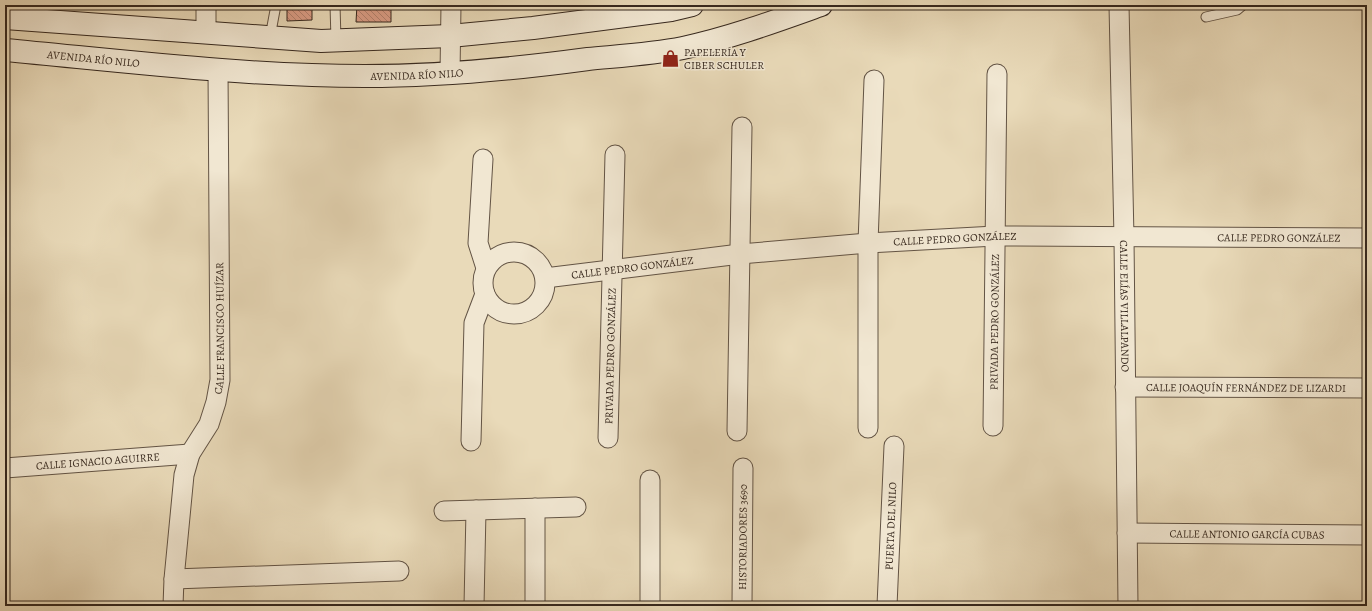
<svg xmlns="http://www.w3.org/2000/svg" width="1372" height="611" font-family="Alegreya,serif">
	<defs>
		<pattern id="building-back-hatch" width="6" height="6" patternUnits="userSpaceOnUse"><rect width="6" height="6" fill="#dc9e87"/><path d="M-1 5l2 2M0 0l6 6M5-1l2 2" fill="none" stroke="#b3816e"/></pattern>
	</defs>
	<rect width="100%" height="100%" fill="#e9dab9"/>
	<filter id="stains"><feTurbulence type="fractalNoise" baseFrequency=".005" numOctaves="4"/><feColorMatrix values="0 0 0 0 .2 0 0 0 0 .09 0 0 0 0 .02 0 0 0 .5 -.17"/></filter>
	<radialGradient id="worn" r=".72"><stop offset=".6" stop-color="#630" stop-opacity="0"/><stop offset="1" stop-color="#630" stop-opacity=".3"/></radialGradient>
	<!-- building -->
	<path fill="url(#building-back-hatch)" stroke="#36281e" d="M287,5H312V20L287,21Z
		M357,5H391V22H356Z"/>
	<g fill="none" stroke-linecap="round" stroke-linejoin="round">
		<defs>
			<path id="service" d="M335,5L336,40
				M1206,17L1237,10L1243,5
				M270,37L276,5"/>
			<g id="minor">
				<path id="s1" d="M1119,5L1124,238L1128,606"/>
				<path d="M206,33V5"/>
				<path d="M450,74L451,5"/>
				<path d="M483,159L478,243L486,268"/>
				<circle cx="514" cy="283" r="31"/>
				<path id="s2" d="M545,278L740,254L868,243L995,236L1367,238"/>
				<path id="s3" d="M1125,387L1367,388"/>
				<path id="s4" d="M993,426L997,74"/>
				<path d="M868,428V243L874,80"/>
				<path d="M737,431L742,127"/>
				<path id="s5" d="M608,438L615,155"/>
				<path d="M471,441L474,323L485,294"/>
				<path id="s6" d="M5,468L190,454"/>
				<path d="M444,511L576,507"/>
				<path id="s7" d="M1127,533L1367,535"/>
				<path d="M174,579L399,571"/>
				<path id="s8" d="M173,606L174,579L184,475L190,454L209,424L216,402L220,380L218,69"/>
				<path d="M474,606L476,510"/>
				<path d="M535,606V508"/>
				<path d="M650,606V480"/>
				<path id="s9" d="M742,606L743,468"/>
				<path id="s10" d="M887,606L894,446"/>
			</g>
			<g id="secondary">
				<path d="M5,18L321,41L450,36L533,28L671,10L692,5"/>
				<path id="s11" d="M5,50C124,61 245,76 365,76C440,76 514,69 588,59C619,56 652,54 683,48C730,38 776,21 821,5"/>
			</g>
		</defs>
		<!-- service casing -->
		<use href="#service" stroke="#635445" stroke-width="11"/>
		<!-- minor casing -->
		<use href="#minor" stroke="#635445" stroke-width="21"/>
		<!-- secondary casing -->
		<use href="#secondary" stroke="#36281e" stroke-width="24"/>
		<!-- service -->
		<use href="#service" stroke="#f1e7d2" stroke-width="9"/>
		<!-- minor -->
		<use href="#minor" stroke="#f1e7d2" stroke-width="19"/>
		<!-- secondary -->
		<use href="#secondary" stroke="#f1e7d2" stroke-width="22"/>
	</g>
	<!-- icons -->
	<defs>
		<symbol id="shop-bare" viewBox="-9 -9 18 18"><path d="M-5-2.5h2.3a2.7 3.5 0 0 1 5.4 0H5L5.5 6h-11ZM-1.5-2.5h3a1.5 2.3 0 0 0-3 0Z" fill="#8f2418" stroke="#f1e7d2" stroke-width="2.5" paint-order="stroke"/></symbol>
	</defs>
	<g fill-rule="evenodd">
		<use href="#shop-bare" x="658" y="46" width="25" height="25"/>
	</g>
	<g text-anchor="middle" stroke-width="3" stroke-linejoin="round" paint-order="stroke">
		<!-- poi labels -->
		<g font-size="11" fill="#36281e" stroke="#f1e7d2" text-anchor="start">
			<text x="684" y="56">PAPELERÍA Y<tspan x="684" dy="13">CIBER SCHULER</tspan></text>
		</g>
		<!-- street labels -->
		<g font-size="11" fill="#36281e" stroke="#f1e7d2">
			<text dy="4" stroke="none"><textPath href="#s11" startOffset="89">AVENIDA RÍO NILO</textPath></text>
			<text dy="4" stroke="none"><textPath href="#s11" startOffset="413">AVENIDA RÍO NILO</textPath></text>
			<text dy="4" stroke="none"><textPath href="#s2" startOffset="736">CALLE PEDRO GONZÁLEZ</textPath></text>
			<text dy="4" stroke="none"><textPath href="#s2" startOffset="412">CALLE PEDRO GONZÁLEZ</textPath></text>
			<text dy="4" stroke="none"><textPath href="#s2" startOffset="88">CALLE PEDRO GONZÁLEZ</textPath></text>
			<text dy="4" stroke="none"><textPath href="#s1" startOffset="301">CALLE ELÍAS VILLALPANDO</textPath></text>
			<text dy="4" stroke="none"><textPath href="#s4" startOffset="104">PRIVADA PEDRO GONZÁLEZ</textPath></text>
			<text dy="4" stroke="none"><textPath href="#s8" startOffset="286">CALLE FRANCISCO HUÍZAR</textPath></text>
			<text dy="4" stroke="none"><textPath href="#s5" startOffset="82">PRIVADA PEDRO GONZÁLEZ</textPath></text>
			<text dy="4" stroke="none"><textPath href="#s3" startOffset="121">CALLE JOAQUÍN FERNÁNDEZ DE LIZARDI</textPath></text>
			<text dy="4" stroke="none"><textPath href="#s6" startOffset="93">CALLE IGNACIO AGUIRRE</textPath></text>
			<text dy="4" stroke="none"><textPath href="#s10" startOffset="80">PUERTA DEL NILO</textPath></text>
			<text dy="4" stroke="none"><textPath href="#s7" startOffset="120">CALLE ANTONIO GARCÍA CUBAS</textPath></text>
			<text dy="4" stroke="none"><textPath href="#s9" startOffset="69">HISTORIADORES 3690</textPath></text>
		</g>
	</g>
	<!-- margin -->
	<rect width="1372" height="611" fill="none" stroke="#e9dab9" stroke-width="20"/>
	<rect x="6" y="6" width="1360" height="599" fill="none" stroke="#36281e" stroke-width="2"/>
	<rect x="10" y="10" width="1352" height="591" fill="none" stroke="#36281e"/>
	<rect width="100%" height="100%" filter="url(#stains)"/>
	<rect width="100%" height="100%" fill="url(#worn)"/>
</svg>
